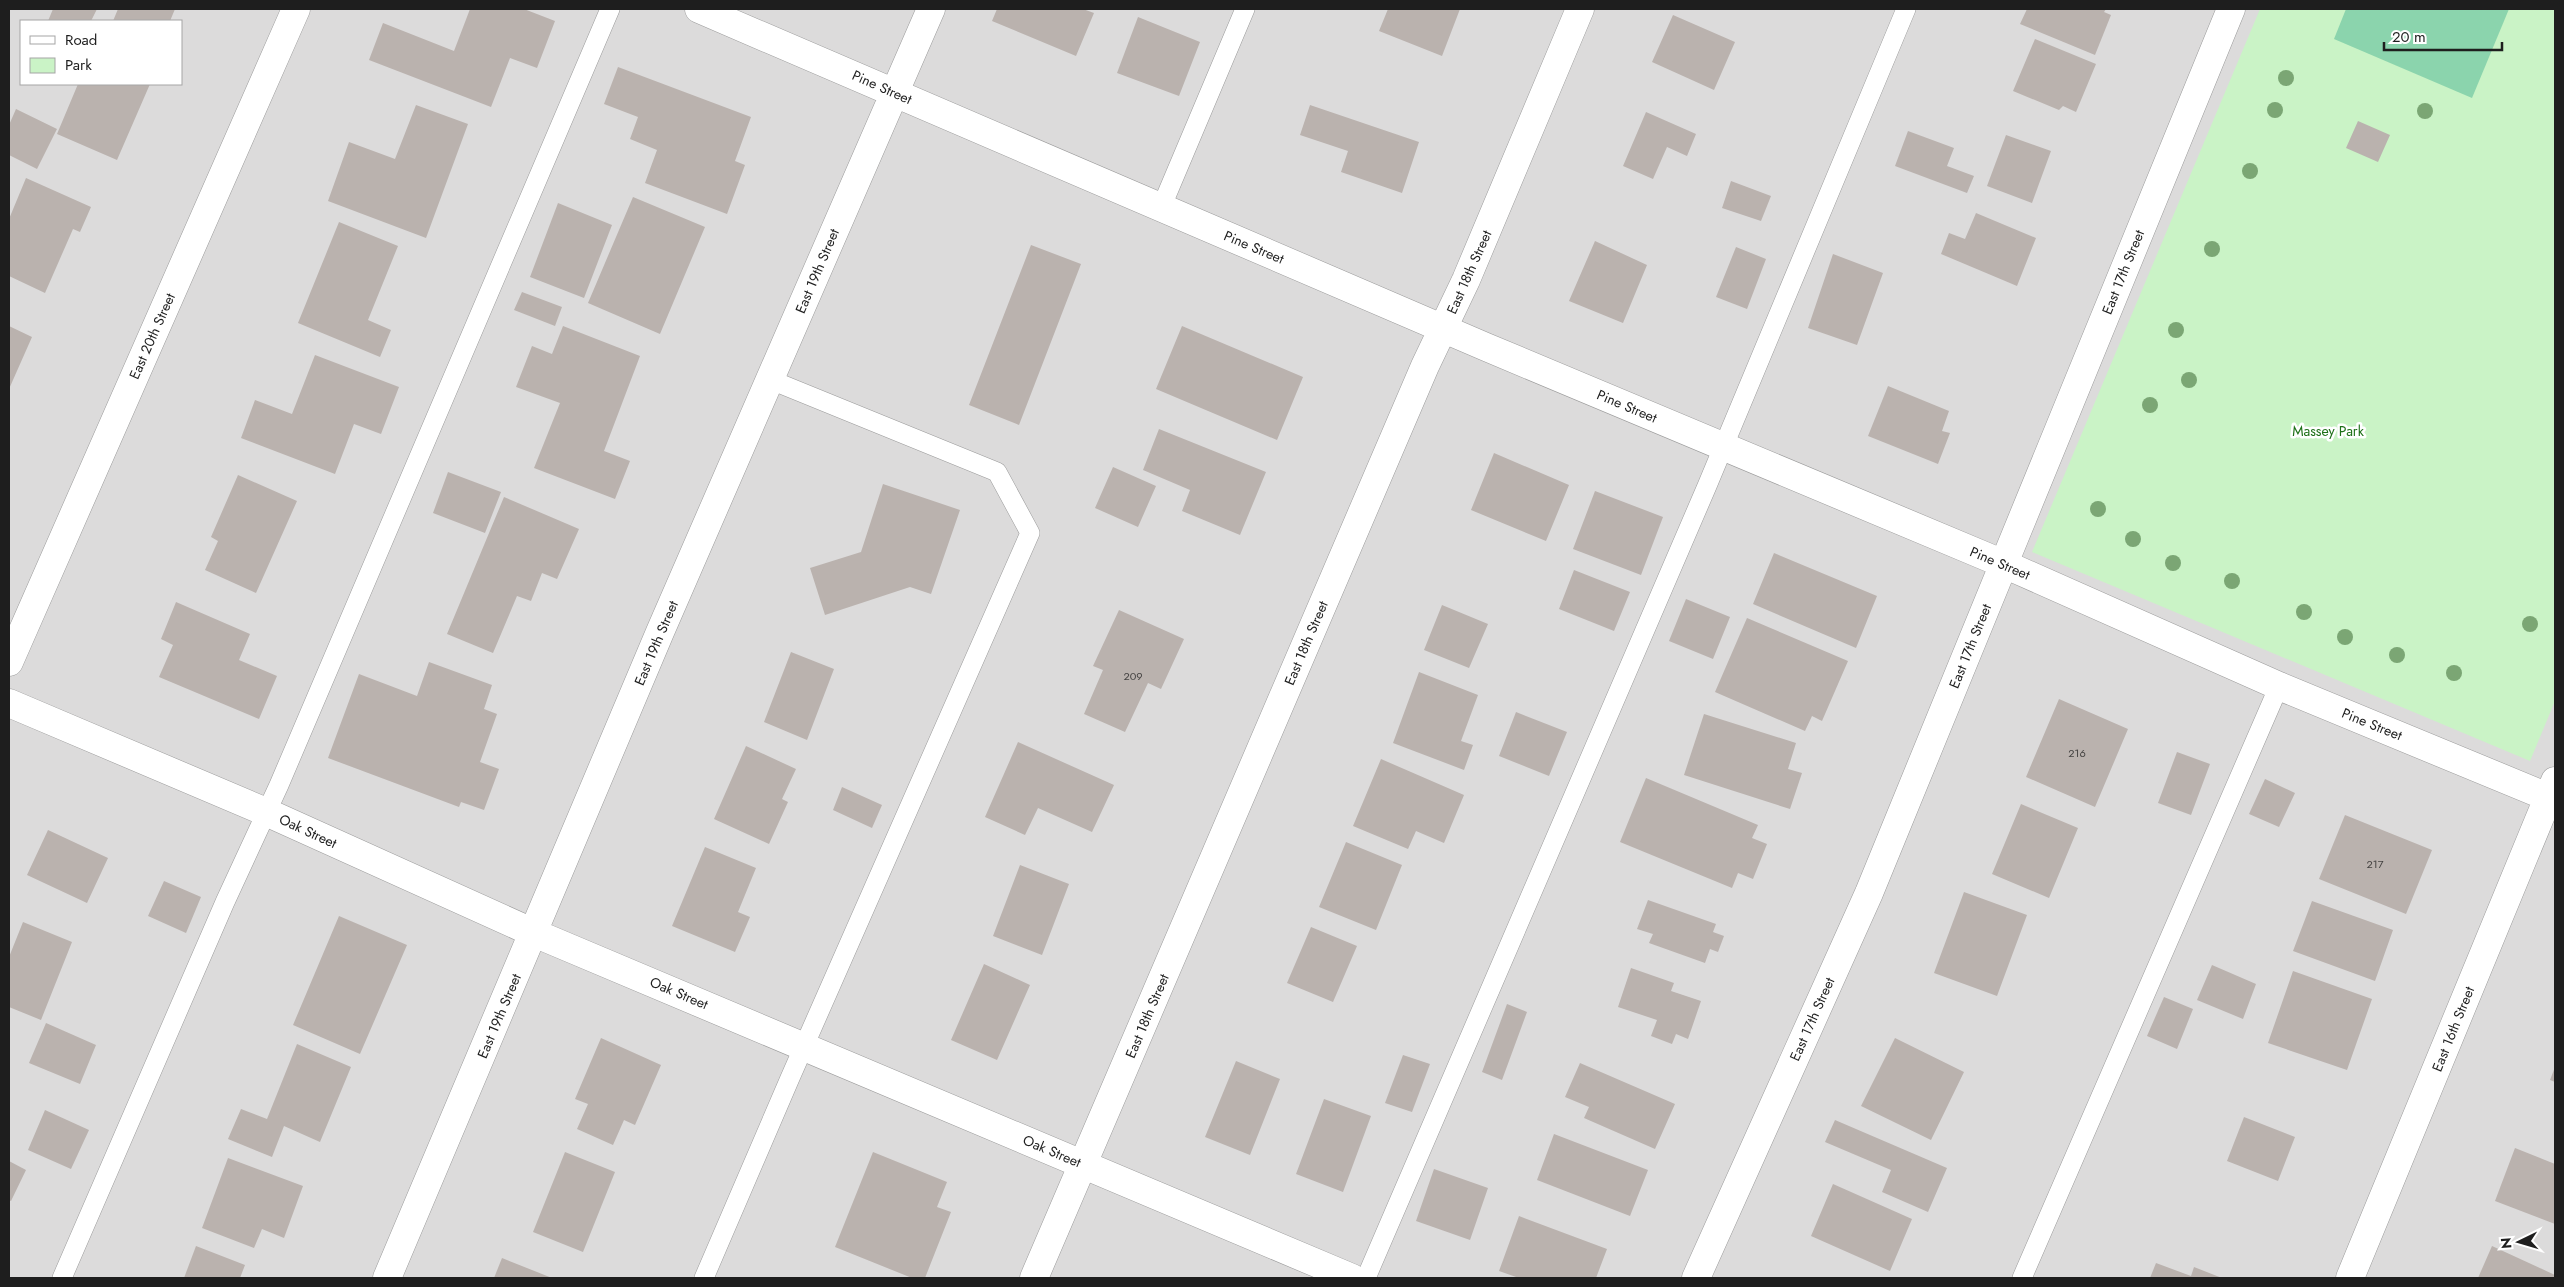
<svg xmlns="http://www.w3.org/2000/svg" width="2564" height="1287" font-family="Jost,sans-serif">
	<rect width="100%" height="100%" fill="#ede9e5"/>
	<!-- residential -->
	<path fill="#dcdbdb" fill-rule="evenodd" d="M9,9H2555V1278H9ZM21,21H181V84H21Z"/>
	<!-- park -->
	<path fill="#caf3c6" d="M2260,9H2555V701L2530,761L2032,552Z"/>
	<!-- pitch -->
	<path fill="#8bd4ad" d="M2346,9H2509L2472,98L2334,39Z"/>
	<!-- building -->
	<path fill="#bab2ae" d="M53,9H97L91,21H48Z
		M118,9H175L170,21H113Z
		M470,9H524L555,21L537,68L510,58L491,107L369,60L383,23L454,51Z
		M997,9H1083L1094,13L1076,56L992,21Z
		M1388,9H1460L1442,56L1379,31Z
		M2027,9H2106L2104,12L2111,15L2095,55L2020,24Z
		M1673,15L1735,42L1714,90L1652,62Z
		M1138,17L1200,42L1179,96L1117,73Z
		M2035,39L2096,64L2076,112L2063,106L2059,110L2013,91Z
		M618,67L751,117L735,161L745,165L727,214L645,183L657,150L630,139L638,117L604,104Z
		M78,84H150L117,160L57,134Z
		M416,105L468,124L426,238L328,201L349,142L395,159Z
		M1310,105L1419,142L1402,193L1341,172L1348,151L1300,135Z
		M16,109L57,129L37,169L9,155V125Z
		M1646,112L1696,134L1687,156L1667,147L1653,179L1623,166Z
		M2358,121L2390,135L2378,162L2346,148Z
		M1908,131L1954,148L1947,166L1974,176L1967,193L1895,166Z
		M2006,135L2051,151L2032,203L1987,186Z
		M26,178L91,207L80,232L73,229L45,293L9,276V219Z
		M1731,181L1771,196L1761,221L1722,208Z
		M633,197L705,227L660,334L588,303Z
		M558,203L612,225L584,298L530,277Z
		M1976,213L2036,238L2017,286L1941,254L1949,233L1965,239Z
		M339,222L398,246L368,320L391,330L380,357L298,323Z
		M1595,241L1647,265L1623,323L1569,301Z
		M1031,245L1081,264L1019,425L969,405Z
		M1736,247L1766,259L1747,309L1716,297Z
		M1833,254L1883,273L1857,345L1808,328Z
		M522,292L562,307L555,326L514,310Z
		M9,326L32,337L9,389Z
		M563,326L640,356L604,451L630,461L615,499L534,468L560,403L516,387L532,346L552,354Z
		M1182,326L1303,377L1277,440L1156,389Z
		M315,355L399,387L381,434L354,424L335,474L241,438L255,400L292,414Z
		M1888,386L1949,411L1942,431L1950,433L1938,464L1868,436Z
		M1159,429L1266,472L1240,535L1182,511L1190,490L1143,470Z
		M1494,453L1569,485L1546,541L1471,510Z
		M1113,467L1156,486L1138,527L1095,508Z
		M448,472L501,492L485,533L433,513Z
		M238,475L297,501L256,593L205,570L218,541L211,537Z
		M883,484L960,510L931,594L910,587L825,615L810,568L861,552Z
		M1595,491L1663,517L1641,575L1573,549Z
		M504,497L579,529L557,579L542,573L531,601L517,596L493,653L447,634Z
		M1774,553L1877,596L1856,648L1753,604Z
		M1574,570L1630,592L1614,631L1559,609Z
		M1686,599L1730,617L1713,659L1669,641Z
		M176,602L250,634L239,660L277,676L259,719L159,677L173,645L161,639Z
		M1442,605L1488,624L1469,668L1424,650Z
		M1119,610L1184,639L1161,689L1148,683L1125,732L1084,714L1103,670L1093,666Z
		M1747,618L1848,661L1822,721L1812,716L1805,731L1715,692Z
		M791,652L834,669L807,740L764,722Z
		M429,662L492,685L484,709L497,714L480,762L499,769L484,810L461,802L459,807L328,758L359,674L417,696Z
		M1419,672L1478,695L1461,741L1473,745L1464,770L1393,743Z
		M2059,699L2128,729L2095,807L2026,777Z
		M1516,712L1567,732L1549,776L1499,756Z
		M1704,714L1796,743L1788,769L1802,773L1790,809L1684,775Z
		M1018,742L1114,785L1092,832L1038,808L1025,835L985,817Z
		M746,746L796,769L782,799L788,802L769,844L714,819Z
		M2177,752L2210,764L2191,815L2158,803Z
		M1381,759L1464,795L1444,843L1416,831L1408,849L1353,826Z
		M1646,778L1758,825L1752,838L1767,844L1753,879L1738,873L1732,888L1620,842Z
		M2265,779L2295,793L2279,827L2249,814Z
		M842,787L882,805L872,828L833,810Z
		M2021,804L2078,828L2049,898L1992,874Z
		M2345,815L2432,850L2406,914L2319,879Z
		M48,830L108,858L87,903L27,875Z
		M1346,842L1402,865L1376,930L1319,907Z
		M705,847L756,868L738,912L750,917L735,952L672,926Z
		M1020,865L1069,884L1042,955L993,936Z
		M164,881L201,897L186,933L148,916Z
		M1964,892L2027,915L1997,996L1934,973Z
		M1648,900L1716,924L1713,932L1724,936L1718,952L1710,949L1705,963L1649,943L1653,934L1637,929Z
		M2312,901L2393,930L2375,981L2293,951Z
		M339,916L407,945L360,1054L293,1025Z
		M23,922L72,942L41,1020L9,1007V957Z
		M1311,927L1357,946L1333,1002L1287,983Z
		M984,964L1030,985L997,1060L951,1040Z
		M2212,965L2256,984L2243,1019L2197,1000Z
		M1631,968L1674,983L1671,991L1701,1001L1688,1039L1676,1034L1672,1044L1651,1036L1657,1020L1618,1007Z
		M2293,971L2372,999L2347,1070L2268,1043Z
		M2164,997L2193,1009L2177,1049L2147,1036Z
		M1507,1004L1527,1012L1502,1080L1482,1072Z
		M46,1023L96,1045L80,1084L29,1063Z
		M601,1038L661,1065L635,1125L624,1120L613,1145L577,1129L588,1104L575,1099Z
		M1895,1038L1964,1072L1931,1140L1861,1106Z
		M297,1044L351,1067L320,1142L284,1126L272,1157L228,1139L241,1109L267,1119Z
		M1403,1055L1430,1064L1412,1112L1385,1103Z
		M1236,1061L1280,1079L1250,1155L1205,1137Z
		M1580,1063L1675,1104L1655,1149L1584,1118L1589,1107L1565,1097Z
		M2555,1067V1082L2550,1080Z
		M1324,1099L1371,1116L1343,1192L1296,1174Z
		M45,1110L89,1130L71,1169L28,1150Z
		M2244,1117L2295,1137L2278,1181L2227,1161Z
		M1835,1120L1947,1168L1928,1212L1882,1192L1891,1170L1825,1142Z
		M1554,1134L1648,1170L1630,1216L1537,1180Z
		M2515,1148L2555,1164V1224L2495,1201Z
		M565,1152L615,1172L583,1252L533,1232Z
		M873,1152L947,1182L937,1207L951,1212L925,1278H912L835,1247Z
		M228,1158L303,1186L284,1238L262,1229L254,1248L202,1228Z
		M9,1161L26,1170L11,1201L9,1200Z
		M1434,1169L1488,1188L1470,1240L1416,1221Z
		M1833,1184L1912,1219L1890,1271L1811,1236Z
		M1519,1216L1607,1249L1596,1278H1519L1499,1271Z
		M196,1246L245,1265L240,1278H184Z
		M2492,1246L2555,1275V1278H2478Z
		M502,1258L552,1278H494Z
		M2156,1263L2191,1276L2194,1267L2222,1278H2150Z"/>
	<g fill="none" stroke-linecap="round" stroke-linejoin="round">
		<defs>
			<path id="service" d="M1161,208L1245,9
				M62,1278L225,902L279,785L610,9
				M704,1278L790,1078L1030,533L997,472L771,380
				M1366,1278L1707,486L1906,9
				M2022,1278L2279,686"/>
			<path id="minor" d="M699,9L1486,347L2004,564L2279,686L2555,800
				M9,662L296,9
				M9,703L266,812L534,933L1352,1278
				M387,1278L660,632L931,9
				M1034,1278L1425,366L1466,280L1580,9
				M1696,1278L1869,893L2231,9
				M2350,1278L2555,781"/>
		</defs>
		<!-- service casing -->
		<use href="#service" stroke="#9b9b9b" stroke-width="20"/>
		<!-- minor casing -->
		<use href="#minor" stroke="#9b9b9b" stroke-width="29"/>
		<!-- service -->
		<use href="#service" stroke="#fff" stroke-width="19"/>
		<!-- minor -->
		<use href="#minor" stroke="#fff" stroke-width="28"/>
	</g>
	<!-- trees -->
	<g fill="#7ba674">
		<circle cx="2286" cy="78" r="8"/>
		<circle cx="2275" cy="110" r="8"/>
		<circle cx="2425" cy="111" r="8"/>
		<circle cx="2250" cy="171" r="8"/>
		<circle cx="2212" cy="249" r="8"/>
		<circle cx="2176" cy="330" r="8"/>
		<circle cx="2189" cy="380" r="8"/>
		<circle cx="2150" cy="405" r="8"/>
		<circle cx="2098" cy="509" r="8"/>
		<circle cx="2133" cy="539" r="8"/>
		<circle cx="2173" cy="563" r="8"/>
		<circle cx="2232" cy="581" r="8"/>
		<circle cx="2304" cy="612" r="8"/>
		<circle cx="2530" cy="624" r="8"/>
		<circle cx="2345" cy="637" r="8"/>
		<circle cx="2397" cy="655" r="8"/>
		<circle cx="2454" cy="673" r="8"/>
	</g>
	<g text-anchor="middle" stroke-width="5" stroke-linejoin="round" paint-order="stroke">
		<!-- number labels -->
		<g font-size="11" fill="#454342">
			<text x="1133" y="680">209</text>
			<text x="2077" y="757">216</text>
			<text x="2375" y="868">217</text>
		</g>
		<!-- street labels -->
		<g font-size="14" fill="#1e1e1e" stroke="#fff">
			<text transform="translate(882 87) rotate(24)" y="5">Pine Street</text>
			<text transform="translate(1254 247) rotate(23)" y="5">Pine Street</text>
			<text transform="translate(817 271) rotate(-67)" y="5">East 19th Street</text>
			<text transform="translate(1469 272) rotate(-66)" y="5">East 18th Street</text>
			<text transform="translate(2123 272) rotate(-68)" y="5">East 17th Street</text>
			<text transform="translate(152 336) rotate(-66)" y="5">East 20th Street</text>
			<text transform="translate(1627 406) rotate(23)" y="5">Pine Street</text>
			<text transform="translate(2000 563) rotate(23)" y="5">Pine Street</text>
			<text transform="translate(656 643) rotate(-67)" y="5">East 19th Street</text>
			<text transform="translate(1306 643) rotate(-67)" y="5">East 18th Street</text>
			<text transform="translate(1970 646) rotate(-68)" y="5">East 17th Street</text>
			<text transform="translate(2372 724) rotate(22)" y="5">Pine Street</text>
			<text transform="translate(308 831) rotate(25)" y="5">Oak Street</text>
			<text transform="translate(679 993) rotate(23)" y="5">Oak Street</text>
			<text transform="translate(499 1016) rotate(-67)" y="5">East 19th Street</text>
			<text transform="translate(1147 1016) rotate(-67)" y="5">East 18th Street</text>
			<text transform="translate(1812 1019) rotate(-66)" y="5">East 17th Street</text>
			<text transform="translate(2453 1029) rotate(-68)" y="5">East 16th Street</text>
			<text transform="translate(1052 1151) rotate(23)" y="5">Oak Street</text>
		</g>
		<!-- park labels -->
		<g font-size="14" fill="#1e7018" stroke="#fff">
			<text x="2328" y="436">Massey Park</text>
		</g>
	</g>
	<!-- border -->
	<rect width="2564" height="1287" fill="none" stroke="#1e1e1e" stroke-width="20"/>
	<!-- legend -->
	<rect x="20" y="20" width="162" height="65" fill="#ffffff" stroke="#a5a5a5"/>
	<rect x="30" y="36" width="25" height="8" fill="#ffffff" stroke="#a5a5a5"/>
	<text x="65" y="45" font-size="15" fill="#1e1e1e">Road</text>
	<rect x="30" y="58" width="25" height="15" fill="#caf3c6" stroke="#a5a5a5"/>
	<text x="65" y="70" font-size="15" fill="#1e1e1e">Park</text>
	<!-- north arrow -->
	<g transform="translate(2519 1242) rotate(265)" stroke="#ffffff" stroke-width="4" paint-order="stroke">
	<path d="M0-4L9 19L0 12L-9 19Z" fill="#1e1e1e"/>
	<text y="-8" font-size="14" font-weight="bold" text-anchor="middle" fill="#1e1e1e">N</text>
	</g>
	<!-- scale -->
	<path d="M2384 42v8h118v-8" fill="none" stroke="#1e1e1e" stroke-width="2.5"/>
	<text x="2392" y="42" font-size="15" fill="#1e1e1e" stroke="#ffffff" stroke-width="4" paint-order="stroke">20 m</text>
</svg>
